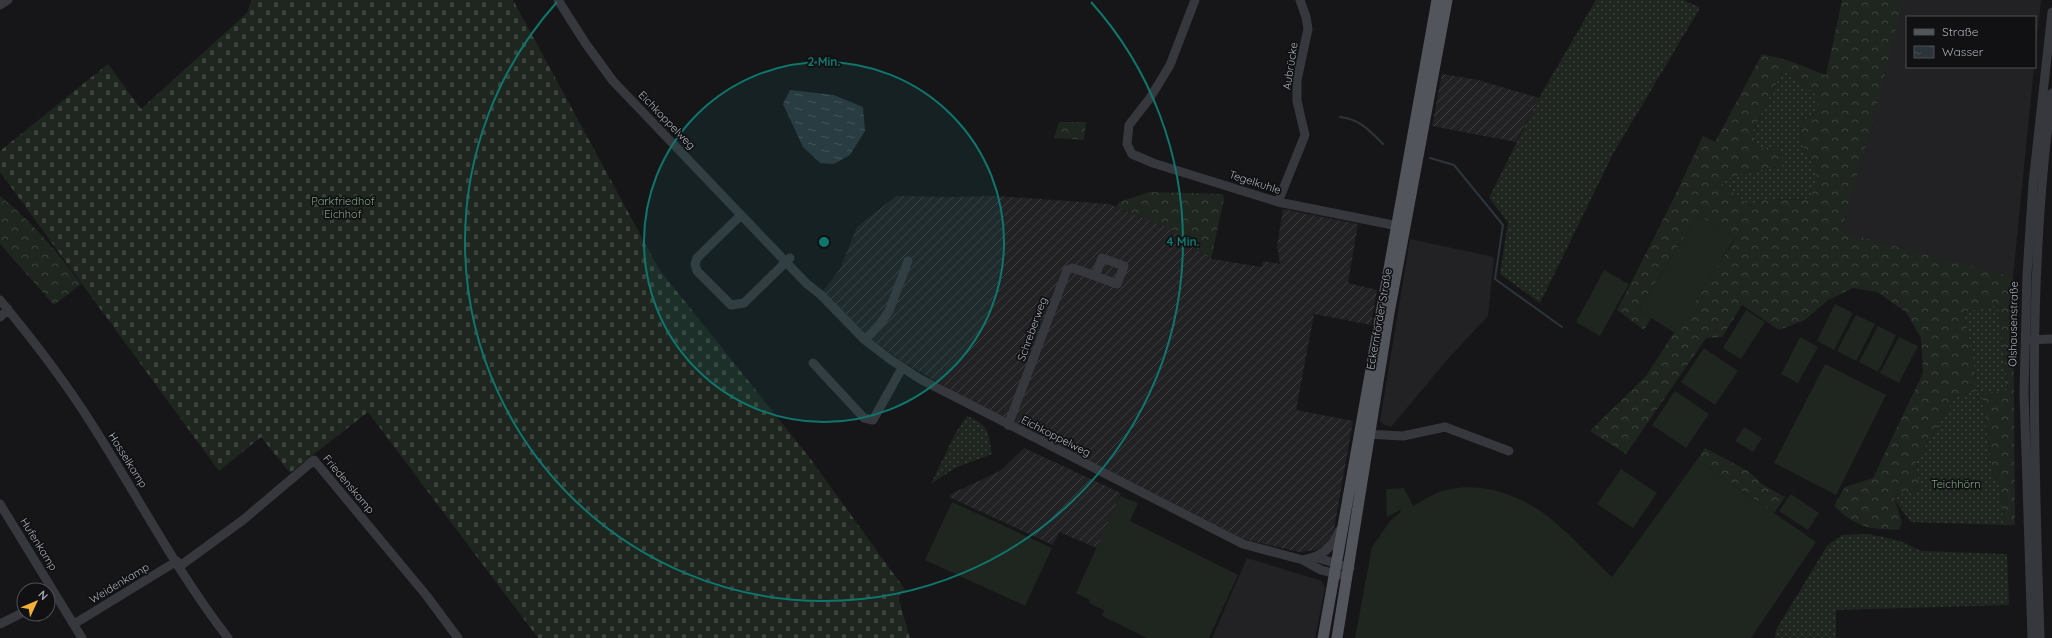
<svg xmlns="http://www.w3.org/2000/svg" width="2052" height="638" font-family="Quicksand,sans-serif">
	<defs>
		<pattern id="industrial-furrows" width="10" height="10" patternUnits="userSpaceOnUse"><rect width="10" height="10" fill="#222225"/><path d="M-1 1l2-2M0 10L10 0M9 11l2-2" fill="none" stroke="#3f3f43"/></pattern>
		<pattern id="grass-dots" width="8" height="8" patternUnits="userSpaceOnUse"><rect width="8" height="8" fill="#1e261f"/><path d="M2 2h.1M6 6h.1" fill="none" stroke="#3c433d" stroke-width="1.8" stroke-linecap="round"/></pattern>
		<pattern id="forest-crowns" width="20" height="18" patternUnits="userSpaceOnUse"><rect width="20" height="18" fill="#1e261f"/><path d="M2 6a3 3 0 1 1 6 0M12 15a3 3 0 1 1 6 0" fill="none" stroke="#3c433d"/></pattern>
		<pattern id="cemetery-stones" width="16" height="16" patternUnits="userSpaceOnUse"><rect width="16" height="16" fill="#1e261f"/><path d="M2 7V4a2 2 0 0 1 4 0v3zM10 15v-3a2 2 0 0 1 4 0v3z" fill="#3c433d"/></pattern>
		<pattern id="water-ripples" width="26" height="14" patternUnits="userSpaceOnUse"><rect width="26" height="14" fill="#2c353c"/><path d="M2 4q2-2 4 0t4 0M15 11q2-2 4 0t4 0" fill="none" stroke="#485056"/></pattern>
	</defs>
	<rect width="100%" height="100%" fill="#161618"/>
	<!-- built -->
	<path fill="#222225" d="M1842,0H2041L2035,57V17H1907V67H2034L2013,277L1841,233L1845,215Z
		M1410,239L1494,257L1488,316L1447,360L1391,427L1383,424L1380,421Z
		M1247,558L1322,581L1325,588L1315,638H1212Z"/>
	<!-- industrial -->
	<path fill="url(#industrial-furrows)" d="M1442,74L1478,80L1539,98L1516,142L1432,126Z
		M896,196L951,197L997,196L1109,204L1171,229L1211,259L1262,267L1263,261L1280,264L1277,246L1283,209L1358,224L1348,283L1377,290L1371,325L1314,314L1296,410L1353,421L1332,540L1320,550L1299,552L1243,539L958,394L903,362L867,336L823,291L840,269L857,227Z
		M1024,448L1121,493L1097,548L1059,532L1053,545L949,497L953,493L1000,471Z"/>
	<!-- grass -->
	<path fill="url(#grass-dots)" d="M1596,0H1684L1700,8L1614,152L1540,303L1500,274L1508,222L1489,198L1539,98Z
		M1783,70L1817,95L1818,111L1801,122L1800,141L1817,172L1812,200L1764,199L1749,205L1719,181L1753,171L1784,166L1758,149L1753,131Z
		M1998,305L2008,390L1982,395L1993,476L1999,481L2004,525L1911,522L1893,498V495L1919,490L1916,461L1956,396L1978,391L1964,312Z
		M967,416C989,425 988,431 992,454L955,468L931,484L955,434Z
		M1868,534L1900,541L1921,551L2007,554L2009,605L1836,610V638H1775L1776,630L1827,546L1842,535Z"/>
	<!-- forest -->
	<path fill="url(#forest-crowns)" fill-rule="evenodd" d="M1842,0H1903L1880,94L1841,232L2013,277L2015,525H2004L1999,481L1993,476L1982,394L2008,390L1998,305L1964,312L1978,391L1956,396L1916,461L1919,490L1893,495L1902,522L1899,530C1869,529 1857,528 1834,506L1845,487L1873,478L1923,373L1921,338L1906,312L1877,292L1853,288L1828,300L1805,320L1779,330L1742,305L1722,337L1706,338L1626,454L1590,431L1646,376L1735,239L1698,215L1638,310L1651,318L1644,330L1617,310L1673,200L1703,136L1715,142L1762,54L1787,60L1826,75ZM1783,70L1817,95L1818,111L1801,122L1800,141L1817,172L1811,200L1764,199L1749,205L1719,181L1753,171L1784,166L1779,146L1758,149L1753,131Z
		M1059,122H1086L1084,140L1054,138Z
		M1149,192L1223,194L1224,199L1211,259L1171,229L1116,207L1119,202Z
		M0,196C32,222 57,251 81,284L54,305L0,244Z
		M1705,448L1748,471L1763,485L1785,497L1774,513L1697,460Z"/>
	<!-- cemetery -->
	<path fill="url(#cemetery-stones)" d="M251,0H513L659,269L809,457L906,591L898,596L910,638H538L368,412L290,473L261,437L219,471L0,172V151L108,64L141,109L247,13Z"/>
	<!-- pitch -->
	<path fill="#1e261f" d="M1698,215L1735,238L1675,333L1638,310Z
		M1604,270L1629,284L1600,336L1576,322Z
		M1835,304L1853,313L1834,350L1817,341Z
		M1746,310L1765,322L1741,359L1723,348Z
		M1856,315L1875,324L1856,361L1837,351Z
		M1878,326L1896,335L1878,372L1859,362Z
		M1800,337L1818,347L1798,383L1781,374Z
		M1899,337L1918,346L1899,383L1880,373Z
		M1704,348L1738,371L1715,405L1681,382Z
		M1825,364L1886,395L1836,495L1774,463Z
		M1675,391L1709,414L1686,448L1652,425Z
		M1744,427L1762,438L1753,452L1735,441Z
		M1697,460L1816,542L1751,638H1355L1372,547L1390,521L1401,512L1400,510L1387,517L1386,489L1404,488L1413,506C1424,500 1434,493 1446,490C1481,481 1523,496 1550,518C1572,536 1591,558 1612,577Z
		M1621,469L1657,493L1633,528L1597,504Z
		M1791,494L1819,513L1808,530L1779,511Z
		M1120,496L1138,503L1130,521L1238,575L1209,638H1147L1102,616L1104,610L1089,603L1090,600L1076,593Z
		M952,502L1052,548L1025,606L925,560Z"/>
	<!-- water -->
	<path fill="url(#water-ripples)" d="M790,90L834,95L863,107L865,131L850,155L834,164L820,163L803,147L783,104Z"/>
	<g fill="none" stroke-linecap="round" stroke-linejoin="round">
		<!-- stream -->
		<path stroke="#2c353c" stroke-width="2" d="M1340,117C1360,119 1370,131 1383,144
			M1430,158L1454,165L1503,225L1495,279L1562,327"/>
		<!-- minor -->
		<path stroke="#37383d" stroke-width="9" d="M558,0L586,44L613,81L806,283L821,295L865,340L891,360L920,379L1243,544L1303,560L1321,570L1340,575
			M1195,0L1170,65L1150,98L1129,125L1127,144L1132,154L1153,163L1278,202L1403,227
			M0,5L8,0
			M1278,202L1305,135L1297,101V80L1308,29L1306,17L1300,0
			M741,215L697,258L695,264L697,271L731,305L744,303L790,258
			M0,300C29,335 57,371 82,409C131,483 173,567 228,638
			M0,317L8,309
			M865,340L880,324L889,311L908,261
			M2029,340L2052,339
			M813,363L864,418L873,420L902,368
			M1008,425L1067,270L1073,268L1117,284L1124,266L1102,258L1095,276
			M1364,434L1403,436L1445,427L1509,451
			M0,504L82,638
			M1315,557L1350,568
			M1303,560C1322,556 1332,549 1339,531
			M180,566L243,520L314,460L426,595L458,638
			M0,624L24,612
			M74,624L177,561
			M2032,638L2024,392L2027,274L2033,183L2052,12
			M2040,638C2034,455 2027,275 2052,93"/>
		<!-- major -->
		<path stroke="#53555c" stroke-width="11" d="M1323,638L1437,0
			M1337,638L1389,313L1447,0"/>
	</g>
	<!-- distance rings -->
	<circle cx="824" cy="242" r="180" fill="#0f766e" fill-opacity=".12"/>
	<g fill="none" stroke="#0f766e" stroke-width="2">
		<circle cx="824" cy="242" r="180"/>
		<path d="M1091 2A359 359 0 1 1 557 2"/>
	</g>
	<g text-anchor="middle" stroke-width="3.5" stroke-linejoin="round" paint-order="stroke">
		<!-- street labels -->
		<g font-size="11" fill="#a8adb8" stroke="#111113">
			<text transform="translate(1290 66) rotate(-81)" y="4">Aubrücke</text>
			<text transform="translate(667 120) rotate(46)" y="4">Eichkoppelweg</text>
			<text transform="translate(1255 182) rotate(18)" y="4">Tegelkuhle</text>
			<text transform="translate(1379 319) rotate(-80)" y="4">Eckernförder Straße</text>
			<text transform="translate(2013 324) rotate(-89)" y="4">Olshausenstraße</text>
			<text transform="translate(1032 329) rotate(-70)" y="4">Schreberweg</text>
			<text transform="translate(1056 436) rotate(27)" y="4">Eichkoppelweg</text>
			<text transform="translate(128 460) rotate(58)" y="4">Hasselkamp</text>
			<text transform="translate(349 484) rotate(50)" y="4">Friedenskamp</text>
			<text transform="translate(39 544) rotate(58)" y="4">Hufenkamp</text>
			<text transform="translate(119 583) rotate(-31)" y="4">Weidenkamp</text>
		</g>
		<!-- park labels -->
		<g font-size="11" fill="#7fa381" stroke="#111113">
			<text x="343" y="205">Parkfriedhof<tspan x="343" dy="13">Eichhof</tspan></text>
			<text x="1956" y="488">Teichhörn</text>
		</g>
	</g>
	<circle cx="824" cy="242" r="6" fill="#0f766e" stroke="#111113" stroke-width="2"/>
	<g font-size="12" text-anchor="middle" font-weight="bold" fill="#0f766e" stroke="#111113" stroke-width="3.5" stroke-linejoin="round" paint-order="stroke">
		<text x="824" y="66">2 Min.</text>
		<text x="1183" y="246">4 Min.</text>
	</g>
	<!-- legend -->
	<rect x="1906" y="16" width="130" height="52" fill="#111113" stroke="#4d4f55"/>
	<rect x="1914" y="29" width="20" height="6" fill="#53555c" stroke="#4d4f55"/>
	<text x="1942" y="36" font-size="12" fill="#a8adb8">Straße</text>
	<rect x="1914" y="46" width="20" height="12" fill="url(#water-ripples)" stroke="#4d4f55"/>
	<text x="1942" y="56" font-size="12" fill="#a8adb8">Wasser</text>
	<!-- north arrow -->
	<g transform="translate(36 602) rotate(46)"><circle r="19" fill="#111113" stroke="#4d4f55"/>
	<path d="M0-3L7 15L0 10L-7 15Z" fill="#f2b134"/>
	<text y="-6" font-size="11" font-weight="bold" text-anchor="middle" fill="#a8adb8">N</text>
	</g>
</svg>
